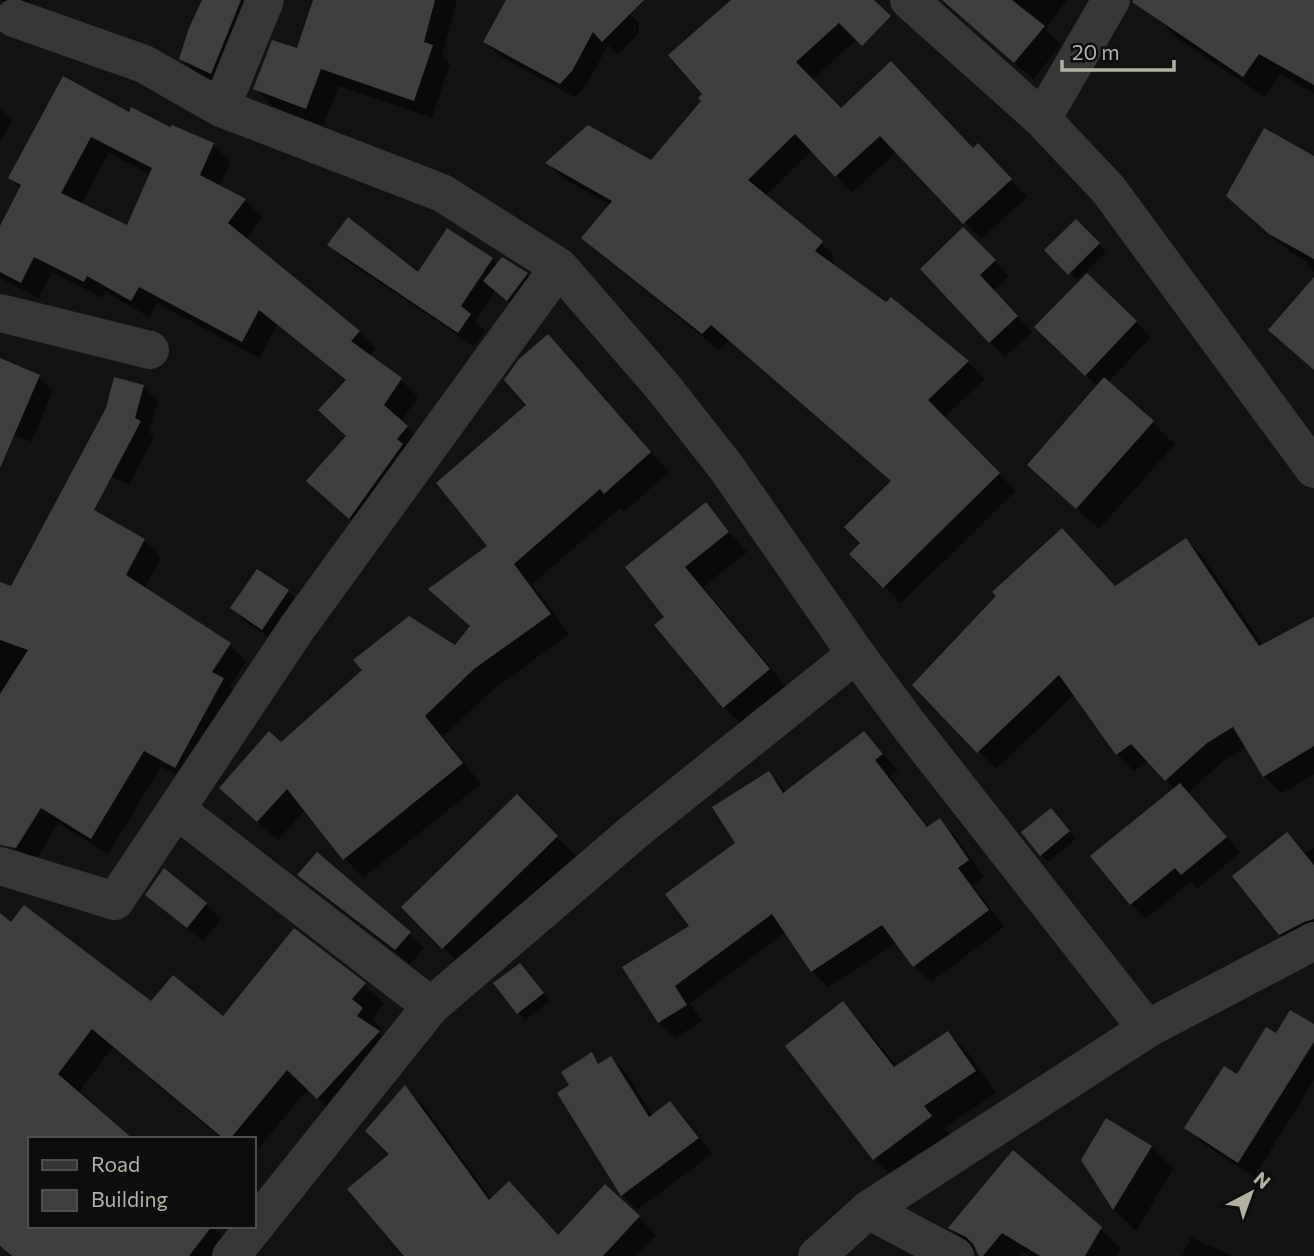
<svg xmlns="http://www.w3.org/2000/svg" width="1314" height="1256" font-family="Commissioner,sans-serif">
	<rect width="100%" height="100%" fill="#121210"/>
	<!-- shadow -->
	<path fill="#0007" fill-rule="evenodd" d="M0,0H32L22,15Z
		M204,0H269L229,91L199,76L181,58Z
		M313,0H457L442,56L450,64L432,118L339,86L323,126L272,106L255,88L298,50Z
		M508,0H616L639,23V33L618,55L608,45L586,86L575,97L500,56L485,42Z
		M733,0H825L859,37L812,80L841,110L974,150L995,162L1027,197L981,239L897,151L852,193L812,150L765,196L816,238L833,255V267L886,305L891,300L968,363L985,379L943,418L1016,491L901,603L852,554L862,543L892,482L729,340L719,350L600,254L583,238L611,205L564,179L548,163L652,162L703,101Z
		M941,0H1067L1045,29L1061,45L1033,79Z
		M1167,0H1314V93L1280,74L1265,97L1177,38L1156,17Z
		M0,108L12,120L0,141Z
		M130,114L213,145L230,162L219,187L245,201L262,217L246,239L359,332L376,349L369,357L401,380L418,397L401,422L423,444L367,534L325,498L348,437L347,381L277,325L259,358L157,303L149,317L105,291L102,298L52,272L38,298L0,278V230L21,189L10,178ZM109,153L151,175L128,228L81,204Z
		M1314,158V272L1307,264L1309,262L1289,251L1246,213Z
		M1076,221L1106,252L1077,280L1047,250Z
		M963,229L1009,276L994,291L1032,332L1005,357L990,342Z
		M329,244L419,275L492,259L498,265L527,274L533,281L515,306L495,291L475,321L485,331L474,346L344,259Z
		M1087,275L1151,337L1108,382L1175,444L1099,529L1029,465L1098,387L1037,327Z
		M553,341L669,472L624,512L620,508L532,584L569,634L494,689L443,736L481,784L363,878L344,858L305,810L278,840L240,807L281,744L456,647L471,627L431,589L490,546L529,405Z
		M0,362L39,377L53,391L31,442L0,429Z
		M143,387L158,401L149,432L154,437L129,484L96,470Z
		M705,505L747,552L703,587L788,689L743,726L724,707L666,617Z
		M100,516L144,540L161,557L144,589L230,645L246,661L230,687L239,696L192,783L161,767L108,854L58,823L35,861L0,839V584L12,589Z
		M1186,540L1203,557L1263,646L1314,619V774L1282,793L1264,776L1247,746L1224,760L1188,793L1240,852L1197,889L1190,882L1146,919L1131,904L1175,789L1149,760L1134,771L1117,754L1075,694L996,769L914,685L1116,587Z
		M288,591L303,606L278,643L247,623L233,608Z
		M864,733L898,771L890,777L929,828L940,820L956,837L984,877L973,885L1004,927L931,982L915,966L897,942L828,987L812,971L786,932L690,1003L702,1021L675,1038L659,1022L691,926L737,843L769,773L787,792Z
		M517,796L578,859L466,970L404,907Z
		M1058,817L1076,839L1048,862L1041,855Z
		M1287,835L1306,853L1314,848V942L1297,951L1280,934Z
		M299,875L409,933L424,948L410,964L314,889Z
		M148,895L206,904L221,919L203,941Z
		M0,915L151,1004L223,1019L295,931L365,985L384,1004L372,1019L382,1029L379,1033L398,1052L338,1118L308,1089L254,1154V1139H222L113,1047L78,1093L30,1139V1226H212L232,1246L223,1256H11L0,1247Z
		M527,972L550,1001L525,1020L496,984Z
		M843,1004L864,1025L897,1067L948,1033L969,1054L996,1093L944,1128L952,1137L896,1180L875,1159L788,1046Z
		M1314,1026V1080L1254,1177L1201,1142L1187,1127L1276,1035Z
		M591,1055L601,1065L611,1059L626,1073L653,1116L670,1103L685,1118L712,1154L637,1210L622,1195L572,1086Z
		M405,1088L423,1105L492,1200L559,1237L638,1217L656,1235L636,1256H404L391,1155Z
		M1151,1147L1173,1169L1136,1231L1114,1209L1083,1160Z
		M1014,1152L1121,1248L1116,1256H1030L1022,1251L1018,1256H981L950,1227Z
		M1191,1237L1232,1256H1182Z"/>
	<!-- building -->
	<path fill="#3f3f3a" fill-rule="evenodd" d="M202,0H241L211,74L179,59L189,28Z
		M313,0H435L424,42L433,45L414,101L321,69L306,109L253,89L272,40L297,48Z
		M506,0H644L602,42L593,32L572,71L560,84L483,42Z
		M731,0H874L891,16L862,46L839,23L796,62L841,108L891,61L973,148L978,143L1012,179L963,224L880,136L835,177L795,134L748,180L823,241L815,251L886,302L891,297L969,361L928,400L1000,473L883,588L849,554L860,543L844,527L891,481L711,325L702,334L581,238L612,201L545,163L588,125L651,160L701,101L698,98L702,94L668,55Z
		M942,0H1012L1045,26L1014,63Z
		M1133,0H1314V85L1259,54L1243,77L1132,2Z
		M63,76L129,112L131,107L170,127L172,125L214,143L200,175L246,199L228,223L360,331L351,341L402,378L384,405L408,426L397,439L403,444L349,519L306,481L346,436L318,410L346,380L259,310L242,342L139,287L131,301L87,276L84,282L34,257L21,283L0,272V226L21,185L8,178ZM91,137L152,168L127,225L61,193Z
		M1264,128L1314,156V259L1269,234L1226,196Z
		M348,217L418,272L447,228L493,258L461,306L471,314L458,333L327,245Z
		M1076,219L1100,243L1068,275L1044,250Z
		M963,227L996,260L980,275L1018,316L989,343L920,269Z
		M502,257L528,273L507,301L483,281Z
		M1087,273L1137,321L1085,376L1034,327Z
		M1314,277V370L1268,330Z
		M548,334L651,452L604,494L600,489L514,564L551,614L474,669L425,716L463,763L343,860L287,789L257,822L219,788L269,731L281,742L362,670L353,660L409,616L455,645L470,626L428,589L487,546L436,483L526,405L504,380L519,359Z
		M0,358L40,375L0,468Z
		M114,377L144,385L135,418L141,421L94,510L145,539L126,575L231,643L212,672L224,678L175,768L144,751L91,839L41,808L16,848L0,845V694L28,650L0,640V582L11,586L106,408Z
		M1104,377L1154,421L1076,509L1027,465Z
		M706,502L729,532L685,567L770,669L723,708L654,625L664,617L625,567Z
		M1062,528L1115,586L1186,538L1259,646L1314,617V746L1263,777L1233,727L1207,743L1165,781L1131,744L1116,755L1059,675L977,753L912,685L996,596L992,592Z
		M257,569L289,590L262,630L230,608Z
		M864,731L883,754L875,760L927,827L940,818L969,860L958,868L989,910L913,967L882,925L811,972L772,914L675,986L687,1005L658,1023L622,967L689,926L665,894L735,843L712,807L769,771L783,793Z
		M1180,783L1227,837L1181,875L1175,868L1130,905L1090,856Z
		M517,794L558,836L442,949L401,907Z
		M1051,808L1070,831L1040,856L1021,832Z
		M1287,832L1314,865V919L1304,922L1279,935L1232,876Z
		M317,852L411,932L395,950L297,875Z
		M164,868L207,903L187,928L145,895Z
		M24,905L151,1001L173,975L223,1016L294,928L366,983L352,999L363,1008L357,1016L380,1031L317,1099L287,1070L230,1139H224L92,1029L58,1074L133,1139H30V1226H212L189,1256H12L0,1246V913L11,922Z
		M520,963L544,993L517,1014L493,983Z
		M843,1001L894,1067L948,1031L976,1071L924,1106L932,1116L873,1160L785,1046Z
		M1290,1010L1314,1024V1042L1238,1163L1184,1128L1224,1066L1237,1074L1266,1027L1276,1033Z
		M592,1052L598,1064L611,1056L649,1117L670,1101L699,1138L621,1196L557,1093L569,1085L561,1072Z
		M405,1085L489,1200L509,1181L558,1235L605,1184L640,1216L603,1256H404L347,1189L389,1154L365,1131Z
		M1106,1118L1152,1146L1113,1210L1081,1160Z
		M1013,1150L1102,1227L1085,1256H1040L1002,1233L983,1256H979L973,1244L966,1237L948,1228Z"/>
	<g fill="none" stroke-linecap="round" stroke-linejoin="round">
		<!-- minor -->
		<path stroke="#363732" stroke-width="38" d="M909,0L1042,119L1108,189L1314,469
			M14,18L144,64L221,108L442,193L559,267L663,387L726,467L856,654L908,724L1147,1029
			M221,108L265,0
			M1042,119L1111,0
			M0,313L150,350
			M177,810L431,1006
			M0,866L115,901L297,628L559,267
			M868,1210L955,1256
			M231,1256L431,1006L635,831L856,654
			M817,1256L868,1210L1147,1029L1314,941"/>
	</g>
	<!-- legend -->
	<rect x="28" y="1137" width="228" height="91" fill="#0d0d0c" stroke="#4f4f48" stroke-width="2"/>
	<rect x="42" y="1160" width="35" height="10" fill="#363732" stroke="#4f4f48" stroke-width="2"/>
	<text x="91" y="1172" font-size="21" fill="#b3b2a2">Road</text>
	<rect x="42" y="1190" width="35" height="21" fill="#3f3f3a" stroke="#4f4f48" stroke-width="2"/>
	<text x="91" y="1207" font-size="21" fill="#b3b2a2">Building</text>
	<!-- north arrow -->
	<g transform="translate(1251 1193) rotate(41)" stroke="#0d0d0c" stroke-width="5" paint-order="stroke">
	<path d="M0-5L12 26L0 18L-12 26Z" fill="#b3b2a2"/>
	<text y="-10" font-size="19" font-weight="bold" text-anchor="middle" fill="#b3b2a2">N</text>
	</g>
	<!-- scale -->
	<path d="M1062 60v10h112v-10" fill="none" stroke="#b3b2a2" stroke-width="3.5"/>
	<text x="1072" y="60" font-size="21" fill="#b3b2a2" stroke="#0d0d0c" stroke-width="5" paint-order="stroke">20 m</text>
</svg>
